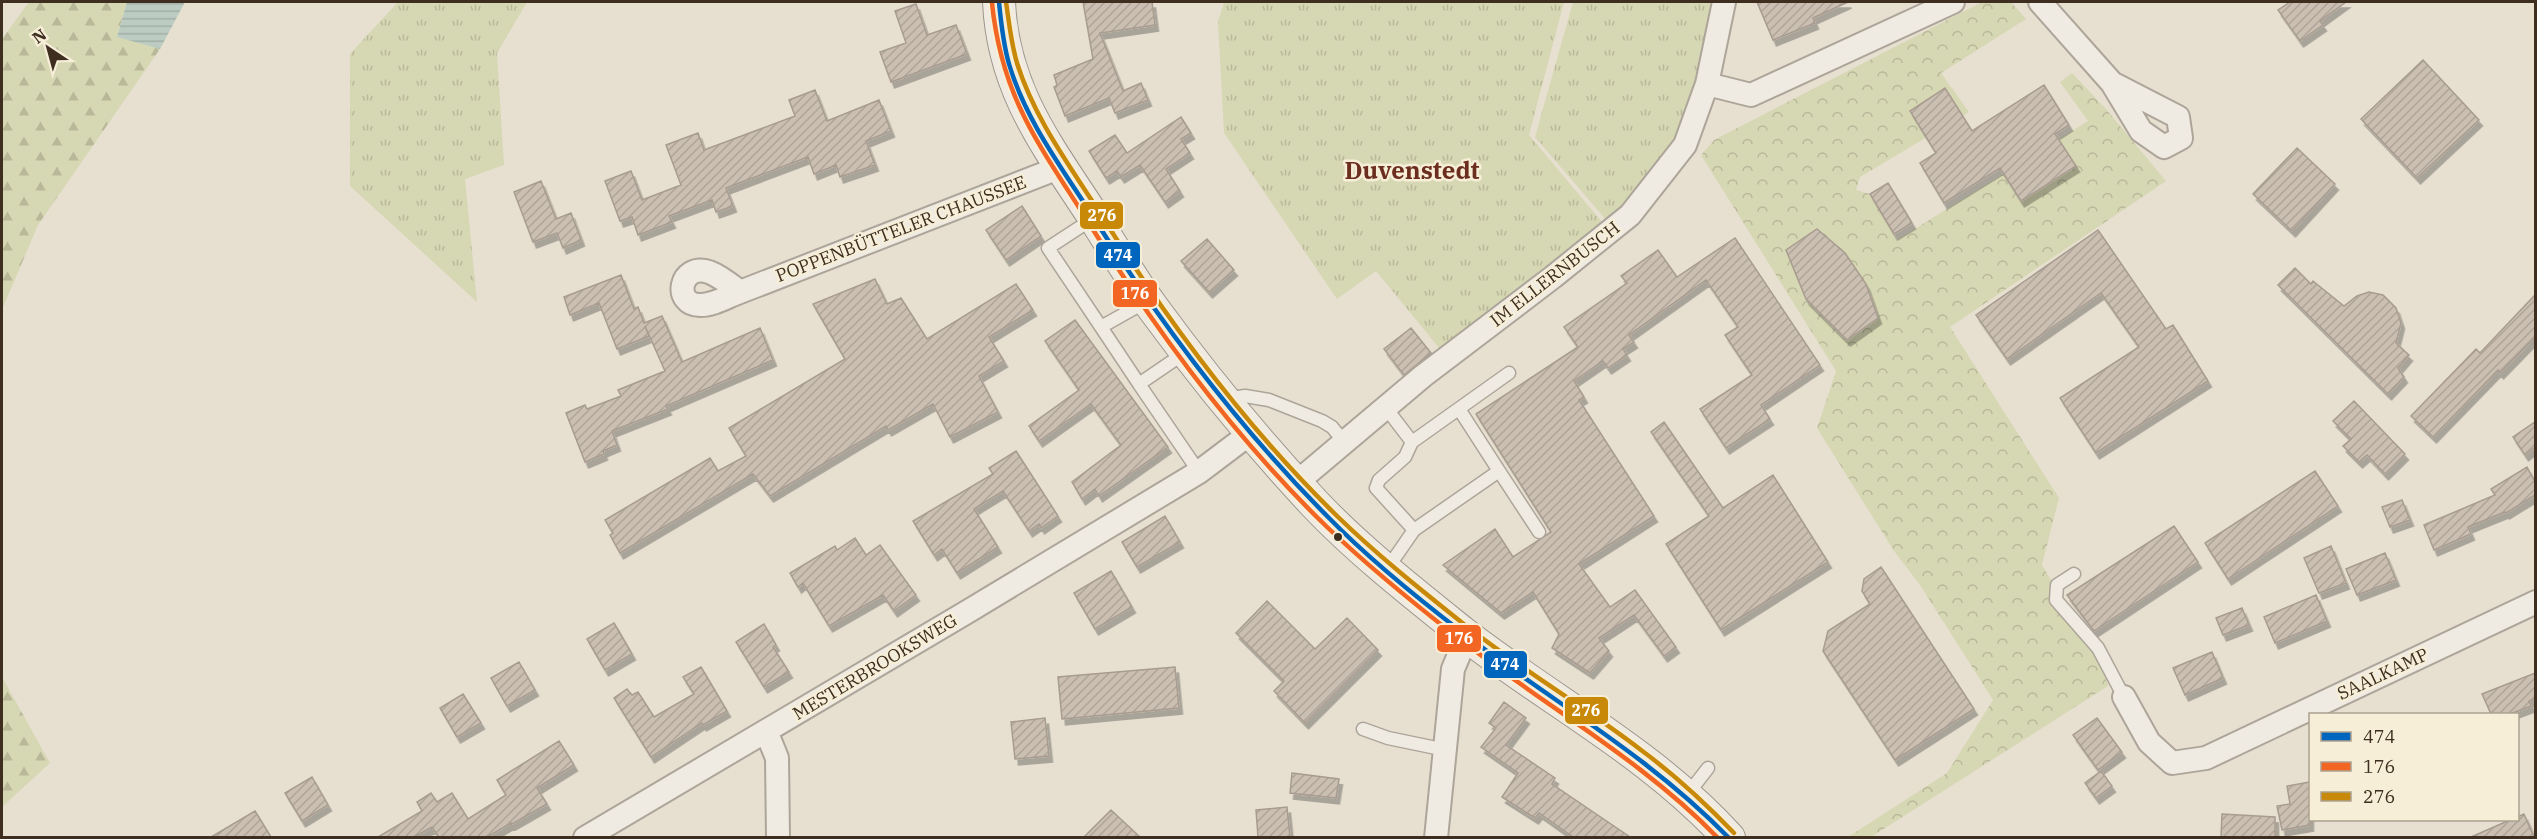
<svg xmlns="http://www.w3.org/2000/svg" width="2537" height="839" font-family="'IBM Plex Serif',serif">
	<defs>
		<pattern id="grass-tufts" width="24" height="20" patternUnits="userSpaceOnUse" patternTransform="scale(1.5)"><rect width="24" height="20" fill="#d6d7b3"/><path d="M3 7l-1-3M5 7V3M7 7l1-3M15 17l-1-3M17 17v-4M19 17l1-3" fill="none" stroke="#b9b99a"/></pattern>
		<pattern id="forest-firs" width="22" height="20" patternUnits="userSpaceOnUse" patternTransform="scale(1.5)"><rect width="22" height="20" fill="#d6d7b3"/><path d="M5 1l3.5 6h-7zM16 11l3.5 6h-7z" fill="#b9b99a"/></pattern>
		<pattern id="park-crowns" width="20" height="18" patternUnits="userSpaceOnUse" patternTransform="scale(1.5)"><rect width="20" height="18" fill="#d6d7b3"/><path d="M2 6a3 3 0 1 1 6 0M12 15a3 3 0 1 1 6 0" fill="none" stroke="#b9b99a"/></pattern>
		<pattern id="water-rules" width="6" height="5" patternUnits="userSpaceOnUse" patternTransform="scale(1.5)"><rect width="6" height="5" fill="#bcccc2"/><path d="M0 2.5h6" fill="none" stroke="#a2b0a6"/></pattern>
		<pattern id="building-hatch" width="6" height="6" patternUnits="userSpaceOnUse" patternTransform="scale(1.5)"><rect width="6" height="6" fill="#cbbfb2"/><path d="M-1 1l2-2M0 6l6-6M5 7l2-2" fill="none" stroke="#afa499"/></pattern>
		<filter id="shadow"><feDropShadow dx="3.5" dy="6" stdDeviation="0" flood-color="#0004"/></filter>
	</defs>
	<rect width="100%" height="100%" fill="#e7e0d1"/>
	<!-- grass -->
	<path fill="url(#grass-tufts)" d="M398,2H527L497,53L504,165L465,179L477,302L350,186V54Z
		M1224,2H1564L1529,135L1602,222L1440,349L1376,271L1337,299L1224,133L1218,22Z
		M1573,2H1711L1706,46L1685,131L1619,213L1608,222L1535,137Z"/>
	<!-- forest -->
	<path fill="url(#forest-firs)" d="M29,2H127L117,37L160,49L38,225L2,310V39Z
		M2,677L50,763L2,807Z"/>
	<!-- park -->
	<path fill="url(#park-crowns)" d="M1982,2H2011L2026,19L1941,73L1969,112L1860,177L1856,190L1870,194L1897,240L2088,121L2060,82L2072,73L2106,109L2166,181L1950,327L2059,498L2042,565L2104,669L2108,686L1871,837H1848L1947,773L1993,700L1920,585L1894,551L1817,428L1836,371L1701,155L1714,140Z"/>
	<!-- water -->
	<path fill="url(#water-rules)" d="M127,2H185L160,49L117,37Z"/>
	<!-- building -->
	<path fill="url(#building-hatch)" stroke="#a89c90" stroke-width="1.5" filter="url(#shadow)" d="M1083,2H1152L1155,25L1100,33L1123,91L1141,83L1148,100L1115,113L1109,98L1065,116L1054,87L1057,85L1054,75L1093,59Z
		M1757,2H1848L1813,18L1815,23L1773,40Z
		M2290,2H2346L2320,21L2323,25L2300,41L2278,10Z
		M916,4L927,35L956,25L967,54L891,82L880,52L906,43L895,11Z
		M2423,60L2479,120L2417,178L2361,119Z
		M2044,85L2069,125L2055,134L2076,166L2021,201L2000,168L1944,203L1920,163L1936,153L1910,111L1945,88L1972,131Z
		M815,90L827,121L879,100L891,131L866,141L875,165L840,177L836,165L814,174L808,157L726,188L733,206L716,212L712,200L669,216L672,222L638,235L632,217L620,221L605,181L631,171L642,200L681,185L666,145L698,133L704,150L795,116L789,100Z
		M1181,117L1191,133L1181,139L1190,153L1166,169L1180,191L1165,202L1140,165L1121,177L1117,171L1106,178L1089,151L1115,135L1127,153Z
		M2297,148L2335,184L2292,231L2253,194Z
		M541,181L556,219L571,213L581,240L563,248L557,233L533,242L514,192Z
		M1888,183L1912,223L1894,234L1870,194Z
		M1022,206L1041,236L1006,260L986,230Z
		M1817,229L1845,253L1866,284L1878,318L1847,340L1806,299L1786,250Z
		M2098,230L2166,329L2173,325L2208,381L2096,453L2060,398L2139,347L2101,293L2007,359L1976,315Z
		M1735,238L1820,365L1761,405L1770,419L1726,448L1700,409L1752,375L1725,335L1738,327L1706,280L1629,335L1634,342L1623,349L1627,355L1608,368L1603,361L1574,381L1584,397L1579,400L1654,516L1579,564L1610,607L1635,590L1676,647L1664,656L1634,615L1599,638L1609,651L1590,673L1552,648L1559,634L1533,592L1501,613L1443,565L1495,529L1513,557L1551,532L1476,414L1578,347L1564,327L1627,283L1621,276L1658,250L1677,277Z
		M1207,239L1234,270L1209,292L1181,261Z
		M2295,268L2311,284L2313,281L2344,306L2357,296L2369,292L2383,295L2396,308L2401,323L2396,343L2409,355L2398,368L2404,377L2388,394L2278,285Z
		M621,275L634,309L638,307L644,323L662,316L682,362L760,328L773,360L666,406L668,409L612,431L617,445L603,451L604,454L585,462L566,413L585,405L587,409L621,396L618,390L665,371L645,326L649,336L617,349L599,303L570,315L564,297Z
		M875,279L887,304L901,298L927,339L1016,284L1033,310L989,337L1004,361L979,376L998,412L950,437L933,404L888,430L886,426L770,496L753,474L620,553L610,535L613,533L605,520L710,458L718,471L746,456L729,428L845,359L813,304Z
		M2535,295V337L2500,373L2498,370L2433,437L2411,416L2476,349L2480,353Z
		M1075,320L1168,447L1099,496L1095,489L1082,499L1072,482L1121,445L1091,404L1039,441L1029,426L1079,390L1045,341Z
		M1411,328L1431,353L1404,375L1384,349Z
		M2354,401L2405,454L2385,474L2367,455L2359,462L2343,446L2351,439L2333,421Z
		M1664,422L1723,508L1773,475L1828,562L1721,630L1666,544L1709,516L1651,432Z
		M2535,422V447L2525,455L2513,437Z
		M1016,451L1058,516L1041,528L1039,524L1029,531L1003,491L974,509L998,547L957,573L942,549L934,555L913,521L993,474L989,468Z
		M2527,467L2535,482V495L2506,513L2505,512L2468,527L2471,534L2434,550L2424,525L2495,495L2491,489Z
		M2315,471L2338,506L2228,579L2205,543Z
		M2402,500L2410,520L2390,527L2382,507Z
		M1165,516L1180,542L1137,567L1122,542Z
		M2174,526L2198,562L2094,631L2067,595Z
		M855,538L866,555L880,545L916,595L894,611L883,595L829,626L803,583L798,587L790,573L835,546L837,550Z
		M2331,546L2346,583L2319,593L2304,558Z
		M2385,553L2396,580L2357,595L2346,569Z
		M1881,567L1974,709L1895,760L1823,651L1828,631L1870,604L1862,591L1864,579Z
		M1111,571L1132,607L1095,629L1074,593Z
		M2316,595L2327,621L2275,643L2264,617Z
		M1267,601L1315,649L1347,618L1378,650L1305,723L1274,691L1284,681L1236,633Z
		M2242,608L2249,625L2223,635L2216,618Z
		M614,623L632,654L605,670L587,639Z
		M764,624L776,645L773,647L789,672L764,687L736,642Z
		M2212,652L2223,678L2185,695L2173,668Z
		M519,662L535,690L507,706L491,678Z
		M701,667L727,711L703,725L702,723L651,757L614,698L627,689L632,695L638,692L654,717L694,694L683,677Z
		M1175,667L1179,708L1062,719L1058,677Z
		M2535,673V699L2529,701L2531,706L2510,714H2491L2482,694Z
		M463,694L481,723L457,737L440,708Z
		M1504,702L1526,718L1506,745L1555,778L1552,784L1630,837H1573L1539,813L1535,818L1502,797L1518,773L1481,747L1496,728L1489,723Z
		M1045,718L1049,756L1015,759L1011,722Z
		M2097,718L2122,752L2098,770L2073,735Z
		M559,741L574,765L537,788L547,804L512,824L511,823L487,837H439L432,827L414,837H378L422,811L417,802L431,793L437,802L452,793L468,819L506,795L497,780Z
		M2101,771L2112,786L2096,798L2085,783Z
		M1292,773L1339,779L1336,798L1290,793Z
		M312,777L328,805L302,821L285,793Z
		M2310,782V825L2282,830L2277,806L2290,804L2287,786Z
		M1287,807L1290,837H1258L1256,810Z
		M1111,810L1140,837H1084Z
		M255,811L271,837H211Z
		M2222,814L2275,817V837H2221Z
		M2524,814L2534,837H2471L2512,819H2517V817Z"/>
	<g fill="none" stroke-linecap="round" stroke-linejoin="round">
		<defs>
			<path id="lane" d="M1094,218L1048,248L1101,327
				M1147,301L1101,327L1139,384L1186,352
				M1139,384L1199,472
				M1225,399L1245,396L1269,400L1322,421L1332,427L1345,443
				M1386,408L1412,442L1509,373
				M1459,409L1499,471
				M1412,442L1405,457L1379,480L1376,488L1414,530
				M1387,569L1414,530L1499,471L1539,532
				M2074,574L2057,585L2056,600L2098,648L2124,697
				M1363,729L1388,738L1446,750
				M1687,795L1708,768"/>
			<path id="street" d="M2040,2L2112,83L2141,131L2164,147L2181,138L2178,117L2112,83
				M1707,84L1751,95L1953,2
				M740,292C731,285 720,276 709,272C679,262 672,306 701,305C714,305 728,296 740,292L1061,167
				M1296,483L1423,376L1553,277L1630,215L1685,145L1707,84L1724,2
				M2124,697L2149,742L2172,763L2206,758L2536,602
				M766,731L777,758L778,838
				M585,838L967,612L1199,472L1252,432
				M1436,838L1453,669L1467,636"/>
			<path id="secondary" d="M999,2C1003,92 1050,149 1097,222C1115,251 1133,281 1153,308C1202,375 1256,441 1313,502C1356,548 1413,593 1463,633C1552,702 1653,754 1729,838"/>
		</defs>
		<!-- lane casing -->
		<use href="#lane" stroke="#ada599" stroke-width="15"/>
		<!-- street casing -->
		<use href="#street" stroke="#ada599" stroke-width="26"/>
		<!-- secondary casing -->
		<use href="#secondary" stroke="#9c958a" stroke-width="34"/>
		<!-- lane -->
		<use href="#lane" stroke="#efebe3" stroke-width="12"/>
		<!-- street -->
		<use href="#street" stroke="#efebe3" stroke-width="22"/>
		<!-- secondary -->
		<use href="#secondary" stroke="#efebe3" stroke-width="32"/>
		<defs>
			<path id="bus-1" d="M999,2C1001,23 1003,43 1009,64C1026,122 1065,172 1097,223C1164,328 1240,429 1329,518C1370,560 1416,597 1463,633C1554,703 1647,754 1729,838"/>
			<path id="bus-2" d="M992,3C1002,101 1042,148 1092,228C1159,335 1236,439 1327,527C1368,566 1412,602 1457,637C1543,705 1640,758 1718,838"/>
			<path id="bus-3" d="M1006,2C1009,22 1011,43 1017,63C1035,121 1073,170 1105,221C1171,326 1247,428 1336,515C1376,554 1421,590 1465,625C1522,670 1584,706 1641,750C1675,775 1705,803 1734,833"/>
		</defs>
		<!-- bus-1 casing -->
		<use href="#bus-1" stroke="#f7eed8" stroke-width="9"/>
		<!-- bus-2 casing -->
		<use href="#bus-2" stroke="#f7eed8" stroke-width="9"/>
		<!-- bus-3 casing -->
		<use href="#bus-3" stroke="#f7eed8" stroke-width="9"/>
		<!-- bus-1 -->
		<use href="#bus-1" stroke="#0065bd" stroke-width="4.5"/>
		<!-- bus-2 -->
		<use href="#bus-2" stroke="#f26522" stroke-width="4.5"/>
		<!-- bus-3 -->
		<use href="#bus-3" stroke="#c88808" stroke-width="4.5"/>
	</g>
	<!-- markers -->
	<circle fill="#3d2e20" stroke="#f7eed8" stroke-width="2" cx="1338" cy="537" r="5"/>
	<g text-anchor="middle" stroke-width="5" stroke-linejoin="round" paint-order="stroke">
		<!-- street labels -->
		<g font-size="18" fill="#3d2e20" stroke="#f7eed8">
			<text transform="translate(901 229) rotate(-21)" y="6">POPPENBÜTTELER CHAUSSEE</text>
			<text transform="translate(1555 274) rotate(-38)" y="6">IM ELLERNBUSCH</text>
			<text transform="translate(875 667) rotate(-31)" y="6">MESTERBROOKSWEG</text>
			<text transform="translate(2383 674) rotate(-25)" y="6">SAALKAMP</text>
		</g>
		<!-- district labels -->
		<g font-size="24" font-weight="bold" fill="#6b2e1e" stroke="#f7eed8">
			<text x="1412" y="179">Duvenstedt</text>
		</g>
	</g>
	<g stroke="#f7eed8" stroke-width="2">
		<rect x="1079" y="201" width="45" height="29" rx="6" fill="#c88808"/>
		<rect x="1095" y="241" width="46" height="28" rx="6" fill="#0065bd"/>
		<rect x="1112" y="279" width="46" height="29" rx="6" fill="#f26522"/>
		<rect x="1436" y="624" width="46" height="29" rx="6" fill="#f26522"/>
		<rect x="1483" y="650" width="45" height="29" rx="6" fill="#0065bd"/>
		<rect x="1564" y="696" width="45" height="29" rx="6" fill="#c88808"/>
	</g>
	<g font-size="16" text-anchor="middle" font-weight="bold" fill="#fff">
		<text x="1102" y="221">276</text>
		<text x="1118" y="261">474</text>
		<text x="1135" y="299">176</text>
		<text x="1459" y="644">176</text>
		<text x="1505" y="670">474</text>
		<text x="1586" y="716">276</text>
	</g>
	<!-- border -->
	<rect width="2537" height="839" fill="none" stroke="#3d2e20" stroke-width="6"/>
	<!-- legend -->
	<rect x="2309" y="713" width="210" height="108" fill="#f7eed8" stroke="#ada18e" stroke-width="1.5"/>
	<rect x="2321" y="732" width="30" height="9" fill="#0065bd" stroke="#ada18e" stroke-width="1.5"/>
	<text x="2363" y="743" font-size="18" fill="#3d2e20">474</text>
	<rect x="2321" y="762" width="30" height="9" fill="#f26522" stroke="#ada18e" stroke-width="1.5"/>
	<text x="2363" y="773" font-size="18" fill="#3d2e20">176</text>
	<rect x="2321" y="792" width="30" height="9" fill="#c88808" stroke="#ada18e" stroke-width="1.5"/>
	<text x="2363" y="803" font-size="18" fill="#3d2e20">276</text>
	<!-- north arrow -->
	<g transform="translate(48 48) rotate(324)" stroke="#f7eed8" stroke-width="4.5" paint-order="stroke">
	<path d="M0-4.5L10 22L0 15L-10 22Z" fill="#3d2e20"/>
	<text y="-9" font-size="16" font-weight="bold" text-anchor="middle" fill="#3d2e20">N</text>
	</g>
</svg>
